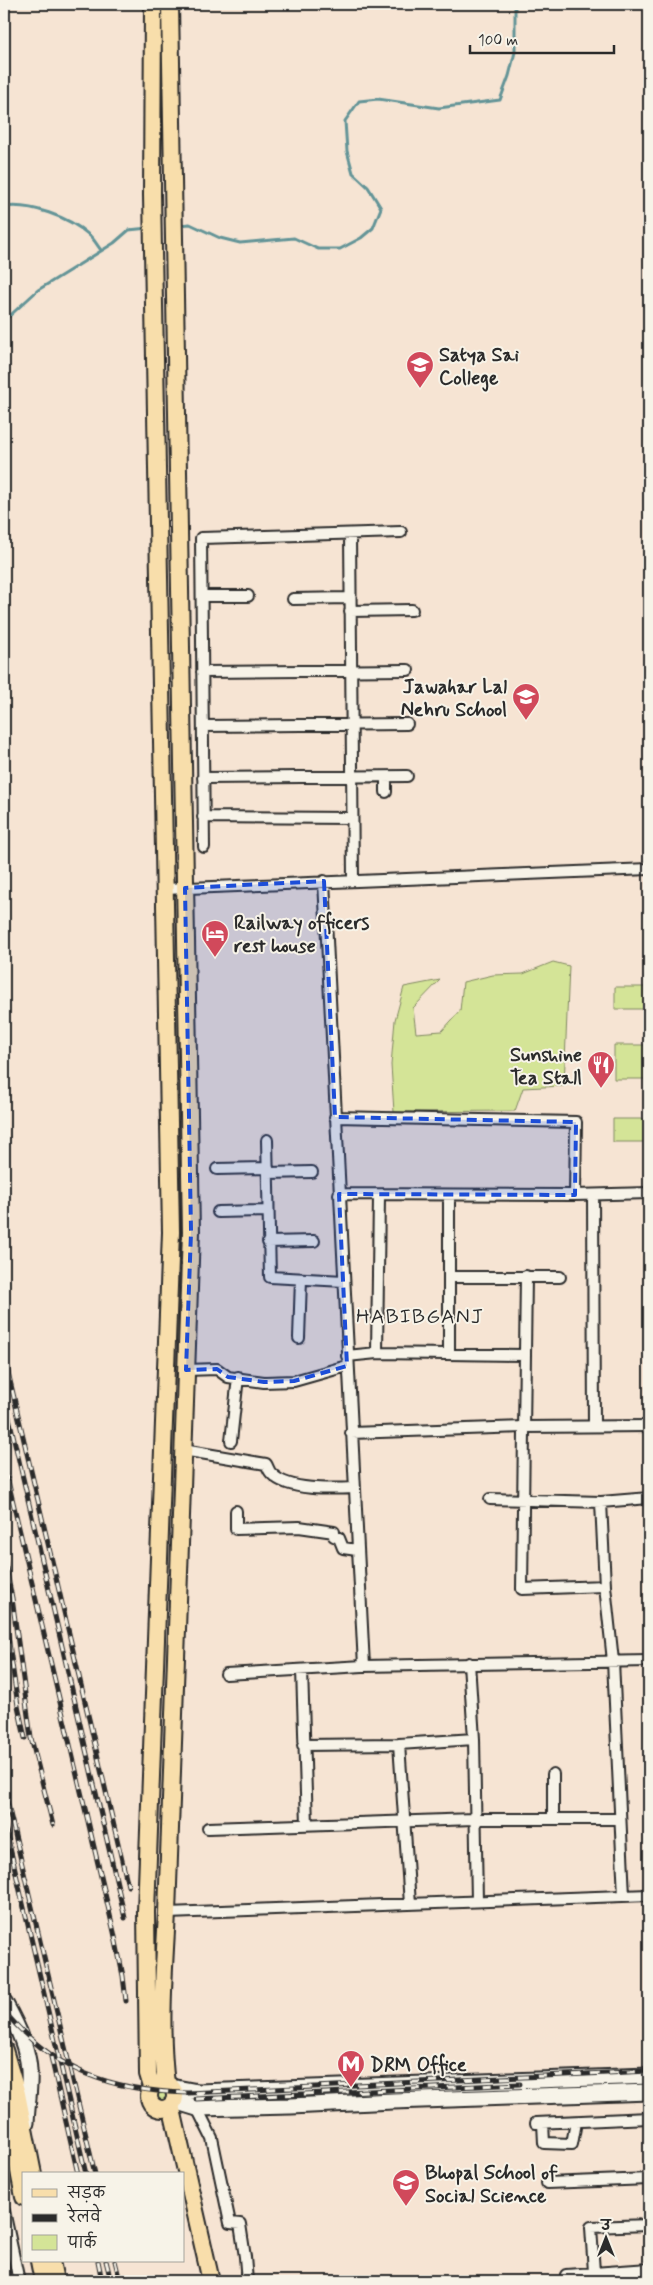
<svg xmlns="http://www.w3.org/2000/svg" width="653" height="2285" font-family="Mynerve,'Playpen Sans Deva',sans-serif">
	<rect width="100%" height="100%" fill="#f6e4d3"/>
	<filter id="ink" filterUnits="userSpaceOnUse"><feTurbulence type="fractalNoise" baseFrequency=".02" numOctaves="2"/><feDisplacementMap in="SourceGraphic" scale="10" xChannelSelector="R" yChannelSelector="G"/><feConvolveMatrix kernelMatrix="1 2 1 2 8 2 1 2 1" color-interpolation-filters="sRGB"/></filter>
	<g filter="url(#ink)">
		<!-- green -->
		<path fill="#d4e497" stroke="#808861" d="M553,962L569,966L564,1086L523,1088L515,1111L394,1112L391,1065L395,1020L404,987L440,980L413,1008L416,1033L442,1031L460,1011L463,982L493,975L523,974Z
			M615,987H648V1009H615Z
			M614,1045H649V1079H614Z
			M613,1119H649V1142H613Z
			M154 2096a7 7 0 1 1 14 0a7 7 0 1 1-14 0Z"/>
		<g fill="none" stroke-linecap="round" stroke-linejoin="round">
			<!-- stream -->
			<path stroke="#639497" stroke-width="3" d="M4,207C30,203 69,217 89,235C94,239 97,245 101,250
				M179,225L190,224L220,238L240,243L294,238L318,249H340L361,238L373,228L381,208L368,187L353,173L347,151L345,121L359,101L378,99L439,108L500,100L509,76L515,52V4
				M4,321L38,290L114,243L129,230L148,228"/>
			<defs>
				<path id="minor" d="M350,534L353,880
					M202,596H248
					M293,599L349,598
					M350,611L412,610
					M202,672L408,670
					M203,726L407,724
					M386,777V792
					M203,778L407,776
					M203,817L352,818
					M204,847L201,538L401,532
					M324,881L364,1666
					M164,889L649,869
					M335,1117L576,1122L575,1195
					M267,1140L270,1277L344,1281
					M217,1169L268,1168
					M268,1173L312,1172
					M339,1194L575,1195L649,1193
					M449,1195V1354
					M593,1195L594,1426
					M218,1212L268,1211
					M268,1242L314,1241
					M526,1276L522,1589L605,1586
					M449,1277H560
					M299,1338L301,1279
					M377,1353L379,1196
					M347,1356L377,1353L525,1355
					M186,1370L217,1369L228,1377L264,1382L294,1381L347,1366
					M351,1433L524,1427L649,1426
					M231,1441L238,1377
					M183,1450L266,1464C268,1467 269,1472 272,1474C288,1491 332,1489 355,1488
					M490,1499L601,1502L649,1498
					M601,1502L605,1586L613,1661L624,1896
					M236,1511V1529L299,1527L334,1532V1536L339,1538L343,1548L357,1550
					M469,1663L474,1739L477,1900
					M302,1670L307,1824
					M226,1674L363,1666L649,1661
					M399,1744L410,1904
					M303,1745L399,1744L474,1739
					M553,1774V1819
					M208,1828L474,1819H620
					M167,1913L649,1895
					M197,2108L212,2138L230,2223L240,2224L245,2257L247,2281
					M536,2123L649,2118
					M543,2123L544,2143L572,2144L576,2122
					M547,2183L649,2179
					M4,2211L19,2281
					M594,2272L591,2227L649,2225
					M566,2275L649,2269"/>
				<path id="secondary" d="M4,2002C13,2018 23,2037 27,2056C32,2077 27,2101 26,2123
					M171,2087L198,2092L649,2076
					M174,2101L197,2108L291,2106L393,2101L649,2092"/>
				<path id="primary" d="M4,2050L17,2094L33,2174
					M149 2096a13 13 0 1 1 26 0a13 13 0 1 1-26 0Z
					M166,2084C159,2028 164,1969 167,1913L191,1232L170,4
					M152,2087L148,2074L146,1912L171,1232L152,195L153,4
					M4,2094L24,2197
					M171,2105L211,2281
					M39,2261L43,2281
					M51,2261L55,2281"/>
			</defs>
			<!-- minor casing -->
			<use href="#minor" stroke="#2b2b2b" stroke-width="14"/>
			<!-- secondary casing -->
			<use href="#secondary" stroke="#2b2b2b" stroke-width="19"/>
			<!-- primary casing -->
			<use href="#primary" stroke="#2b2b2b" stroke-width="20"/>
			<!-- minor -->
			<use href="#minor" stroke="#f7f3e8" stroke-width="10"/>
			<!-- secondary -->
			<use href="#secondary" stroke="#f7f3e8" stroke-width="15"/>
			<!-- primary -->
			<use href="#primary" stroke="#f8deab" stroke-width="16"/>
			<defs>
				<path id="rail" d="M4,1355L128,1886
					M4,1396L125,1918
					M4,1464L114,1932L123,1976L126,2001
					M4,1558L12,1598L31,1738L53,1825
					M4,1608L18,1706L25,1738
					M4,1788L95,2174
					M4,1822L86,2174
					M4,2011C53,2071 112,2091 188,2093L649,2071
					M51,2057L78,2174
					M196,2099L520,2084
					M98,2261L102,2281
					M106,2261L111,2281
					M115,2261L120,2281"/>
			</defs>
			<!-- rail casing -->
			<use href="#rail" stroke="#2b2b2b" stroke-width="5"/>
			<!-- rail -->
			<use href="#rail" stroke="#f7f3e8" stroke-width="3" stroke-dasharray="9" stroke-linecap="butt"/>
		</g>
	</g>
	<!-- marked area -->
	<path fill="#1d4ed8" fill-opacity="0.2" stroke="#1d4ed8" stroke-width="4" stroke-dasharray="10 6" stroke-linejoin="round" d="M324,881L335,1117L576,1122L575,1195L339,1194L347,1366L294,1381L264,1382L228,1377L217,1369L186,1370L191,1232L185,888Z"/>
	<!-- icons -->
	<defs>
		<symbol id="university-pin" viewBox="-11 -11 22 30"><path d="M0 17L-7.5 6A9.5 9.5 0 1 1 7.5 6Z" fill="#d1495b" stroke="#f7f3e8"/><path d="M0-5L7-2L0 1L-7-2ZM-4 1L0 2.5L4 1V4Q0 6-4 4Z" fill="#fff"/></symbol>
		<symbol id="school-pin" viewBox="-11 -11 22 30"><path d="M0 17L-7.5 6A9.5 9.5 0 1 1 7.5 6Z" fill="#d1495b" stroke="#f7f3e8"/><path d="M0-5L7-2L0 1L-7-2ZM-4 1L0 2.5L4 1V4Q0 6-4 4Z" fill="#fff"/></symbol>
		<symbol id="hotel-pin" viewBox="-11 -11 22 30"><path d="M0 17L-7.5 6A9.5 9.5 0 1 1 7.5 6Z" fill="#d1495b" stroke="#f7f3e8"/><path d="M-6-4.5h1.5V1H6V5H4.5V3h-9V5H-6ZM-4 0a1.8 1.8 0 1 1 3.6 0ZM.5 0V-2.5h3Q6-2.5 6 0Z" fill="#fff"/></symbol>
		<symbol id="restaurant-pin" viewBox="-11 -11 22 30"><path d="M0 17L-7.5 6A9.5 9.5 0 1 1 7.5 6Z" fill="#d1495b" stroke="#f7f3e8"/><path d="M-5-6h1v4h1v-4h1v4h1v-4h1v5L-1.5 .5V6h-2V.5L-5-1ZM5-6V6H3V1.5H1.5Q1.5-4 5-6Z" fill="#fff"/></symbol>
		<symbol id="metro-pin" viewBox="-11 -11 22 30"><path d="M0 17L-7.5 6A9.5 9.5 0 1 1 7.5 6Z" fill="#d1495b" stroke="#f7f3e8"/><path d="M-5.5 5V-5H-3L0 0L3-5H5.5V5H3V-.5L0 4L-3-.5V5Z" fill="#fff"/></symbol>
	</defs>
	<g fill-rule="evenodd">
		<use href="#university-pin" x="404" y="349" width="32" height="43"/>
		<use href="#school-pin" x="510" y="681" width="32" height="43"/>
		<use href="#hotel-pin" x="199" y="918" width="32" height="43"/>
		<use href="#restaurant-pin" x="585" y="1049" width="32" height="43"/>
		<use href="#metro-pin" x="335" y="2048" width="32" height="43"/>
		<use href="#university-pin" x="390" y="2167" width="32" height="43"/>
	</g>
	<g text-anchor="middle" stroke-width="4" stroke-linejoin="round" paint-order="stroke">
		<!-- poi labels -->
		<g font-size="20" font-weight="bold" fill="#2b2b2b" stroke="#f7f3e8" text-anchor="start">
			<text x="439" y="361">Satya Sai<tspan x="439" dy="23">College</tspan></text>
			<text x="507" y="693" text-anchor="end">Jawahar Lal<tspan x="507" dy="23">Nehru School</tspan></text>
			<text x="234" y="929">Railway officers<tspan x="234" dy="23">rest house</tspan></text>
			<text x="582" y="1061" text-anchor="end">Sunshine<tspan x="582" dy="23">Tea Stall</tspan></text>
			<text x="370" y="2071">DRM Office</text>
			<text x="425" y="2179">Bhopal School of<tspan x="425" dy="23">Social Science</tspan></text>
		</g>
		<!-- neighbourhood labels -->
		<g font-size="21" letter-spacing="1" fill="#2b2b2b" stroke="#f7f3e8">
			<text x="420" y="1323">HABIBGANJ</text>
		</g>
	</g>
	<!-- margin -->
	<rect width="653" height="2285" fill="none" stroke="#f7f3e8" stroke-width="20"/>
	<rect x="10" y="10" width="633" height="2265" fill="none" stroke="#2b2b2b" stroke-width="2" filter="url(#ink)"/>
	<!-- legend -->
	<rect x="22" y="2172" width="162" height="90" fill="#f7f3e8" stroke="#a5a39c"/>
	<rect x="32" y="2189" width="25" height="8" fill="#f8deab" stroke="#a5a39c"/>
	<text x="68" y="2198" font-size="15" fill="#2b2b2b">सड़क</text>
	<rect x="32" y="2214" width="25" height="8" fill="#2b2b2b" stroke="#a5a39c"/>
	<text x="68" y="2222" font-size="15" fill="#2b2b2b">रेलवे</text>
	<rect x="32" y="2235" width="25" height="15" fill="#d4e497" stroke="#a5a39c"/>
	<text x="68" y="2248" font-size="15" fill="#2b2b2b">पार्क</text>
	<!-- north arrow -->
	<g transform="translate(606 2238)" stroke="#f7f3e8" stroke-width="4" paint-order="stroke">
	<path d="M0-4L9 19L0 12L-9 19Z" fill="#2b2b2b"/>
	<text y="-8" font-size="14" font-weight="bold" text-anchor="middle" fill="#2b2b2b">उ</text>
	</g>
	<!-- scale -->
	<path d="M470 45v8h144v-8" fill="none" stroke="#2b2b2b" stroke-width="2.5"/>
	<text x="478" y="45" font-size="15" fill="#2b2b2b" stroke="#f7f3e8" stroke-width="4" paint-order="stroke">100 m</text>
</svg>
